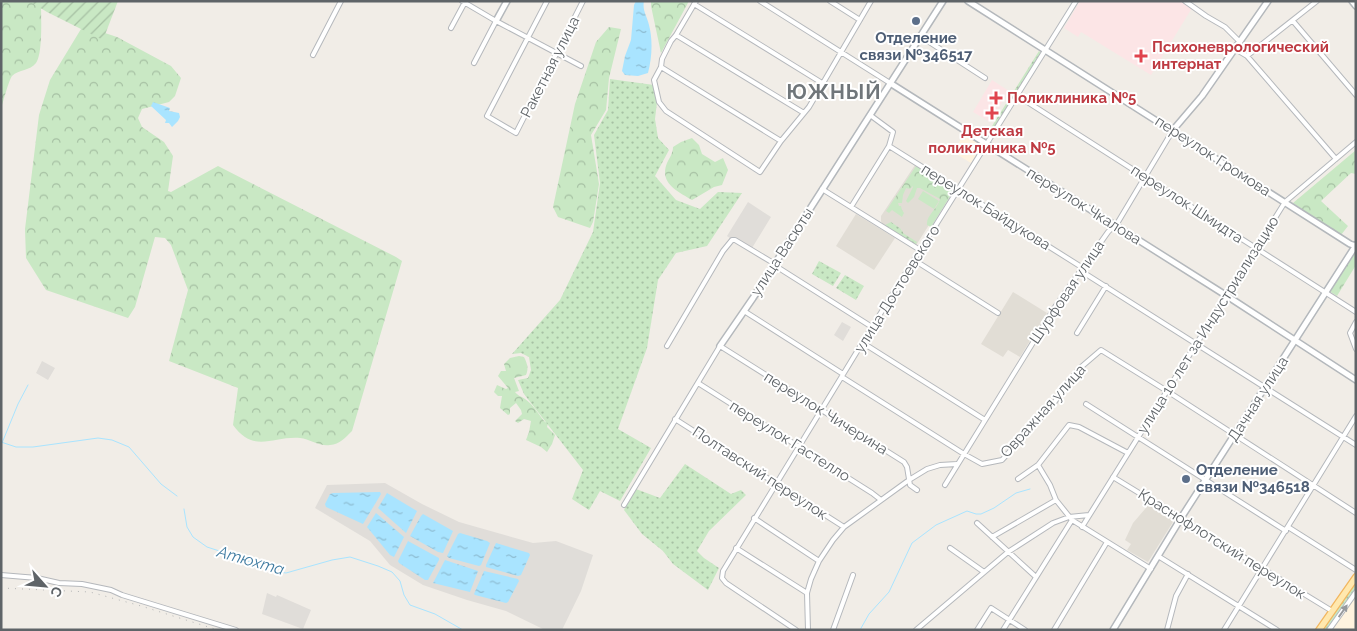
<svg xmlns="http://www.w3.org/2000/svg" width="1357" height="631" font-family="Raleway,sans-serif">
	<defs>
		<pattern id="grass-dots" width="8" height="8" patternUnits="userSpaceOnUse" patternTransform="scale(1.25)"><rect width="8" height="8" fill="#c9e8c4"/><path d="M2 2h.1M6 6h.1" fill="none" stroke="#a6c0a3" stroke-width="1.8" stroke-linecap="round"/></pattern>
		<pattern id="forest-crowns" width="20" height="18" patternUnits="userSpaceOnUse" patternTransform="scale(1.25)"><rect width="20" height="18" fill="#c9e8c4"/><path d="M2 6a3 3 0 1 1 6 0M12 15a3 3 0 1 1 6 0" fill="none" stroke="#a6c0a3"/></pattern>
		<pattern id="garden-furrows" width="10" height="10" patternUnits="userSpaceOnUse" patternTransform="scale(1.25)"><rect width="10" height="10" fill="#c9e8c4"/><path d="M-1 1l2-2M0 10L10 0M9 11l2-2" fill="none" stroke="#a6c0a3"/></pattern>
		<pattern id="water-ripples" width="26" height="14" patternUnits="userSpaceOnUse" patternTransform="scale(1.25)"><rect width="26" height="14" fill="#a9e4ff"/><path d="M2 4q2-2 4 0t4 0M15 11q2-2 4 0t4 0" fill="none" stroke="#8dbcd2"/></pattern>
	</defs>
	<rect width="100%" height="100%" fill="#f1ede7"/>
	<!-- commercial -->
	<path fill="#fef3df" d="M964,134L982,145L971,163L953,152Z
		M1356,595V630H1332Z"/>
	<!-- industrial -->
	<path fill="#e0ddd9" d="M748,202L771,217L752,248L733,237L731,239L727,236Z
		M842,322L851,327L843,341L834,335Z
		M42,361L55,368L48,380L36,373Z
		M385,483L422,504L459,522L533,543L556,541L593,555L581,591L562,630H545L506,611L467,600L423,585L390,565L370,541L315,508L327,485Z
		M267,593L276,597L277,595L311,610L303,629L262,614Z"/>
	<!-- education -->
	<path fill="#e1ddd5" d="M915,165L953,187L915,247L883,226L881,221V216Z
		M856,214L895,238L874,270L836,246Z
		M1013,292L1047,313L1020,357L1008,350L1003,357L981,344Z
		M1151,502L1176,517L1148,562L1127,550L1131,544L1125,540L1133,523Z"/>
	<!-- medical -->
	<path fill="#fce5e6" d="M1080,1H1180L1192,8L1151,75L1081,32L1078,37L1064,28Z
		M992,80L1009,91L990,122L973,112Z"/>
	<!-- grass -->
	<path fill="url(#grass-dots)" d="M1039,51L1042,54L992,133L989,131Z
		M610,79L654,85L657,102L655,119L658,138L669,150L655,176L676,200L700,209L718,192L742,193L707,246L676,253L658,280L647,348L618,429L651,448L620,501L600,491L589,510L572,499L583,470L524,394L518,380L528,378L531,370L529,357L521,353L512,354L560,300L593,232L600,183L594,135L608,110Z
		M891,222L901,229V230L903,232V233L917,242L915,246L883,226Z
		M819,261L841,273L833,286L812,274Z
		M845,275L864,286L856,300L836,288Z
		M685,464L731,494L741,490L746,495L709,531L697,551L704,558L719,568L708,590L673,564L663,551L642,534L624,510L636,489L660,498Z
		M1356,582V587L1327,630H1323Z"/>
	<!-- forest -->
	<path fill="url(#forest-crowns)" d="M1,1H40L41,2C41,15 43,54 36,63C30,71 19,69 12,76C9,80 3,102 1,109Z
		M651,1H689L661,53L651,6Z
		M87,27L117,37L171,66L181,78L175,96L169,102L142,109L138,118L142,127L164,142L173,156L168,191L171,192L218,166L396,257L402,261L352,431C345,438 340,444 330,445C320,447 310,439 300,438C272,436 254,454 233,425L238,388L169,361L188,290L171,245L165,238L155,237L135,307L128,318L46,290L26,258L25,229L39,115L50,80L81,29Z
		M609,27L621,29L609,78L606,110L591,135L599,184L593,222L590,228L558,217L553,207L575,104L596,42Z
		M692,138L699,145L702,154L715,162L723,158L728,170L722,185L714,187L692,200C677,191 659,183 667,163C670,157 673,153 673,147L681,142Z
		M1356,150V174L1351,173L1321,201L1348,226L1341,235L1293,203Z
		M916,166L953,187L954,190L931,227L927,225C926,215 937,210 940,199L920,188H917L914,197L908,203L906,201L913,187V186L910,189L906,188L903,195L902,203H898L899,206H901L902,210L904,213L902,217L892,210L889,213L886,211Z
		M1356,250V265L1337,296L1329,291Z
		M519,356L524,357C527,363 529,368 526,375L514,378L519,391L515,392C518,396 521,396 525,399C533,404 539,415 545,422L548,423L547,427L555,435L552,444L547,452L541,447L526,440L529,432L531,421L524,419L518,423L515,421L522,414L521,410L516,403L510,408V414L508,415L500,408L502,396H498L494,392L497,385L506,389L508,388L498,376L501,371H506L504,364L510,358Z"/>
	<!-- garden -->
	<path fill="url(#garden-furrows)" d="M29,1H118L103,40L47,12Z"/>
	<!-- pitch -->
	<path fill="#c9e8c4" d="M923,191L939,201L934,209L918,199Z"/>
	<!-- water -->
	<path fill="url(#water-ripples)" d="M636,1H644C642,10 647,16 649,25C653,40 652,58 648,73L638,76L625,75L622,71L625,56L631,40L634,5Z
		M153,102L170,108L169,111L179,113L180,117L178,121L172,127L169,123H165L166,120L151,106Z
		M380,492L381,494L363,524L326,507L325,504L330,494L333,493Z
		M387,493L417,511L406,533L378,508Z
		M376,513L404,537L394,557L390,555L367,527Z
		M423,514L453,531L443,553L438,552L410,536L421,516Z
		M460,533L487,541L490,543L481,565L479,566L449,558L447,556L458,534Z
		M408,541L439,558V560L428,580H425L399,563L398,561Z
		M496,543L529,553L530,555L521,575L518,576L486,567V565Z
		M445,560L478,571L470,592L433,583Z
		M484,571L518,579L519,581L508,602L506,603L475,595L474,594Z"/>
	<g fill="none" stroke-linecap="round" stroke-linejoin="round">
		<!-- stream -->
		<path stroke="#a9e4ff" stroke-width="1" d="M1,442L16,447H33L98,438L112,440L129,447L161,484L177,496
			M2,443L18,404L28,385
			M184,509L187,527L193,537L207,547L238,557L273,571L286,573L332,560L350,557L378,566L392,572L400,581L404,595L410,605L435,614L463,630
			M860,630L869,614L889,592L912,543L936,525L967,511L976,514H981L994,508L1016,493L1030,489"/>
		<defs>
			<path id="street" d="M462,1L496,21L581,66
				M547,1L487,116L516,133L583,1
				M696,1L676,35L671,41L662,59L661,67L654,80L659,102L666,111L760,172L781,141L809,107L871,1
				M760,1L890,83
				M830,1L860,20
				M1185,1L1206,16L1225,27L1240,42
				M694,4L822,83
				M1293,21L1356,95
				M451,28L465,2
				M676,35L804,113
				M920,36L985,78
				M1235,49L1247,56L1336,159
				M313,55L341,1
				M1247,56L1317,1
				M474,63L496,21
				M661,67L781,141
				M1018,96L1356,312
				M889,146L1083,268
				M822,189L920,250
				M851,207L889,146L893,132L870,115
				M914,260L998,313
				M774,265L872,327
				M1081,271L1356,445
				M744,311L843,374
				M1356,322L1350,333L1356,349
				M1077,333L1106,286
				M863,343L985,420
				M667,346L723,251L732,240H735L775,264
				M842,377L964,454L982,464L1002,460L1054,403L1067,383L1080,368L1101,350L1167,391L1356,513
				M698,383L872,493L881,500
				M1086,404L1286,531
				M675,419L844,527
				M1038,465L1050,485L1056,500L1072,520L1151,569
				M1113,477L1332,611
				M1018,479L1038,465L1069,425L1079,427L1128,453
				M945,485L1055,307L1108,232L1118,222L1173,130
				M624,505L720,346L904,462L907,467L910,485L917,490
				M754,518L819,561
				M977,523L1036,577
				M1082,527L1285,202L1356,142
				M1288,527L1356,570
				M992,537L1056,500
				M736,548L807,593
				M950,548L984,572
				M1158,556L1277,630
				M1,575L37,578L59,583L82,584L111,590L122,595L236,630
				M796,630L726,583L722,578L723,571L872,327L1076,1
				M808,630L807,593L811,579L819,561L833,540L844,527L909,480L927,469L940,465L957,464
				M833,630L853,575
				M916,630L1008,552L1053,523L1069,517L1089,515
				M977,630L991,608L1025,630
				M1003,630L1072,520
				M1054,630L1107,542
				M1167,630L1176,596L1188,574
				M1224,630L1356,416
				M1329,630L1356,592"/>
			<path id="secondary" d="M968,1L1350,244L1356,246
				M1352,1L1356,6
				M496,21L507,1
				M890,83L1227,296L1356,380
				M1173,130L1202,96L1268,1
				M720,346L753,298L943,1
				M1113,630L1181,518L1356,245"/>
			<path id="primary" d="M1319,630L1356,577"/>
		</defs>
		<!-- street casing -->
		<use href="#street" stroke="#b5b8bc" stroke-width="6"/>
		<!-- secondary casing -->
		<use href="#secondary" stroke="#b4b8bc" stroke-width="8"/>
		<!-- primary casing -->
		<use href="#primary" stroke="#f2b65f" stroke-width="8"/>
		<!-- street -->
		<use href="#street" stroke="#fff" stroke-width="4"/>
		<!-- secondary -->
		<use href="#secondary" stroke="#fff" stroke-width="5"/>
		<!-- primary -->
		<use href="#primary" stroke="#ffe8ae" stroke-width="5.5"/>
		<!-- rail -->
		<path stroke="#b4b5b6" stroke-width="1" stroke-dasharray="1 6" stroke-linecap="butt" d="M1,588L90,592L141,606L218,630"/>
	</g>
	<!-- one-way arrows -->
	<defs><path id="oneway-solid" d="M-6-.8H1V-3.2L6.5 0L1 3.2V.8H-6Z" transform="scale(1.25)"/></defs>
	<use fill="#979a9d" href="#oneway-solid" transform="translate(1343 611) rotate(-55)"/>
	<!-- markers -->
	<g fill="#5c6f8a" stroke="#fff" stroke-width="2">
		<circle cx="916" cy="21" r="5"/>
		<circle cx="1186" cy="479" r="5"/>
	</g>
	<g fill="#e0444e" stroke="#fff" stroke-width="2">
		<path d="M1138.5 48.5h5v5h5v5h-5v5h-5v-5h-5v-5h5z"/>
		<path d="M993.5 90.5h5v5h5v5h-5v5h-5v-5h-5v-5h5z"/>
		<path d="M989.5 105.5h5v5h5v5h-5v5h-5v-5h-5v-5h5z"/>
	</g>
	<g text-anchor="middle" stroke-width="4" stroke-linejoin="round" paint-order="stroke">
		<!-- service labels -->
		<g font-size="15" font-weight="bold" fill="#4e5e75" stroke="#fff">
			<text x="916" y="43">Отделение<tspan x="916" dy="17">связи №346517</tspan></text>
			<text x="1196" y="475" text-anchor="start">Отделение<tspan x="1196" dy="17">связи №346518</tspan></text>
		</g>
		<!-- health labels -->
		<g font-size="15" font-weight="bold" fill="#be3a42" stroke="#fff" text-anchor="start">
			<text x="1152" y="52">Психоневрологический<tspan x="1152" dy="17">интернат</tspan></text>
			<text x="1007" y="103">Поликлиника №5</text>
			<text x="992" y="136" text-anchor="middle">Детская<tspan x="992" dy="17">поликлиника №5</tspan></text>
		</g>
		<!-- street labels -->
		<g font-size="15" fill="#5f6468" stroke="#fff">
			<text transform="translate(550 67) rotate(-63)" y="5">Ракетная улица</text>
			<text transform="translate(1213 156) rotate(33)" y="5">переулок Громова</text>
			<text transform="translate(1187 204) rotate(33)" y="5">переулок Шмидта</text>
			<text transform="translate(1084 206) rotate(32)" y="5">переулок Чкалова</text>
			<text transform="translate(986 207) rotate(32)" y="5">переулок Байдукова</text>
			<text transform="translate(782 252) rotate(-57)" y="5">улица Васюты</text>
			<text transform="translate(897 289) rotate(-58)" y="5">улица Достоевского</text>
			<text transform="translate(1067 292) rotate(-56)" y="5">Шурфовая улица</text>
			<text transform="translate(1208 325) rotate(-58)" y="5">улица 10 лет за Индустриализацию</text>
			<text transform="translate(1258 399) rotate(-57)" y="5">Дачная улица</text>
			<text transform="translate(1043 411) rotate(-48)" y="5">Овражная улица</text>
			<text transform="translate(826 413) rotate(32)" y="5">переулок Чичерина</text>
			<text transform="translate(790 441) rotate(32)" y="5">переулок Гастелло</text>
			<text transform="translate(760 473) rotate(33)" y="5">Полтавский переулок</text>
			<text transform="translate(1222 544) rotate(32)" y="5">Краснофлотский переулок</text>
		</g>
		<!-- water labels -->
		<g font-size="16" font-style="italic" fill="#3f7ba1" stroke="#fff">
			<text transform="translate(251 560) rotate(16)" y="6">Атюхта</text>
		</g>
		<!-- district labels -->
		<g font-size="20" font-weight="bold" letter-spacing="1" fill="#70767a" stroke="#fff">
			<text x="834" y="99">ЮЖНЫЙ</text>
		</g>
	</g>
	<!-- border -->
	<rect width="1357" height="631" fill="none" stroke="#5f6468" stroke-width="5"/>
	<!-- north arrow -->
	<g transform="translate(45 586) rotate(117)" stroke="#ffffff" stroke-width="4" paint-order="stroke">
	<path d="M0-4L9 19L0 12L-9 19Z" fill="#5f6468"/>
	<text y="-8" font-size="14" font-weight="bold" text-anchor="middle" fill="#5f6468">С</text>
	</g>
</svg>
